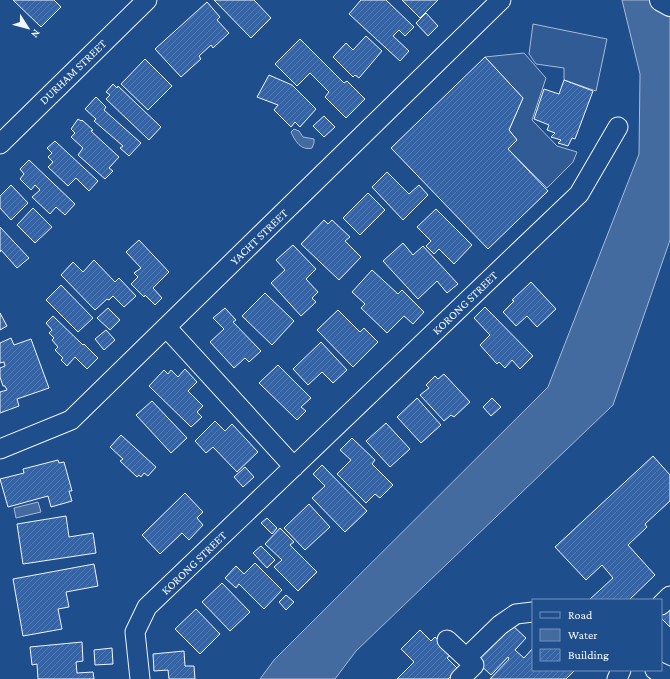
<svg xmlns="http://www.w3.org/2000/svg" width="670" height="679" font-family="'Crimson Pro',serif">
	<defs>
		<pattern id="building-hatch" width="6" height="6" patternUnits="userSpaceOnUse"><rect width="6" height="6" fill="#3563a3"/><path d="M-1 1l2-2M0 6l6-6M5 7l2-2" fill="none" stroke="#537ab1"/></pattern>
	</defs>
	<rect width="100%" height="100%" fill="#1f4e8c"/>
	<!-- pitch -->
	<path fill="#305b95" stroke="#a8bbd7" d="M533,24L607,39L596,91L564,80V68L536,64L529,54Z
		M524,53L546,78L532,120L557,146L577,152L573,162L547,188L508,149L517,140L509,130L523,98L485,57Z"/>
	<!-- water -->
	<path fill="#446ba0" stroke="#a8bbd7" d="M622,0H670V240L613,405L356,651L335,679H260L274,660L548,387L639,154L640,74Z
		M294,129L299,131L303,137L314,139V143L312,148C301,151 295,141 291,132Z
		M38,502L41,512L16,518L14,508Z"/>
	<!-- building -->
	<path fill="url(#building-hatch)" stroke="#f2f6ff" d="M13,0H54L61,7L41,27Z
		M214,0H254L271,18L251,38Z
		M361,0H386L414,27L405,36L399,30L393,36L409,51L400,61L349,14Z
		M402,0H438L420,18Z
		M207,2L220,17L217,20L229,33L213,48L211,45L199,56L201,59L181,77L155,49Z
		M426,13L438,26L428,36L416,23Z
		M366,36L382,51L359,78L355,75L353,77L333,57L346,43L353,50Z
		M300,39L344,83L347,81L365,99L346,118L325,97L329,92L310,73L297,86L275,64Z
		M485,57L523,98L509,130L517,140L508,149L548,191L488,249L391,148Z
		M145,59L172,86L148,110L121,84Z
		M269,75L292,85L316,109L300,127L295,122L291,127L274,110L278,105L257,97Z
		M564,80L593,91L575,139L572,138L568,146L558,143L561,140L551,137L555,133L547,130L549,125L534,119L544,89L559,94Z
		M113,84L117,88L118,86L161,127L149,140L106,99L110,95L106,92Z
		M96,97L106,107L104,110L141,143L129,156L120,148L123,146L94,121L96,119L85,109Z
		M324,116L335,127L324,137L313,126Z
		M78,119L81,121L82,120L93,130L91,131L119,157L109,168L113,171L105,179L78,155L83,148L71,137L75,133L71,129Z
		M55,141L98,181L89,191L76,178L68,186L48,167L53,162L48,157L52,153L47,148Z
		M29,160L75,204L65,215L56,207L50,214L32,197L40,190L35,185L31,190L20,179L24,174L20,169Z
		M387,172L409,194L419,185L428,195L403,220L372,187Z
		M11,185L28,203L11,220L0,208V196Z
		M368,193L385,210L360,235L343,218Z
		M33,208L52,227L35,243L17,225Z
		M436,209L472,245L454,264L439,249L434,254L426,246L431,241L417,227Z
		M324,220L328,224L332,220L350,237L345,241L361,257L339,280L301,244Z
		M0,227L29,258L17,268L1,250L0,252Z
		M139,240L169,272L153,288L162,298L155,305L145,295L144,297L131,284L138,277L134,273L141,268L126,252Z
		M403,243L413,255L423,246L458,284L447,293L437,281L418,299L383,261Z
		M293,245L316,269L306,279L318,292L312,298L316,302L301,316L271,283L285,270L276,260Z
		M94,260L115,282L119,278L136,296L124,307L113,296L109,300L107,299L95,310L61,275L73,262L83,272Z
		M372,270L398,294L402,290L424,312L413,324L404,316L387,333L361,308L365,304L352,292Z
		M531,282L556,309L537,327L527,316L516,326L503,312L514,301L512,300Z
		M61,285L93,318L78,332L46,300Z
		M265,293L294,321L272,345L242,316Z
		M485,307L533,356L520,369L512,360L505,368L499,362L497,364L480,345L490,335L474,318Z
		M108,308L120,320L110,330L97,318Z
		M225,308L236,320L233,322L261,351L249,362L245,358L234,368L210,342L224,329L213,318Z
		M338,310L360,332L364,328L378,342L353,367L317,330Z
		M0,313L7,326L0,330Z
		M53,316L83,345L84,344L98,358L87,369L75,357L67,366L61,360L63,358L55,350L58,347L52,340L54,338L49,333L52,330L46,323Z
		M106,330L115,340L104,350L95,339Z
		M11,338L14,345L31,339L49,388L17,399L19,406L0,413V392L7,390L5,386H3L0,377V368L5,366L4,362L0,363V343Z
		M321,342L347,370L333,383L322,372L308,385L293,369Z
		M278,365L311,398L301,407L306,411L297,420L259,383Z
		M185,369L197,382L188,391L203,406L197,412L202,417L191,427L149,386L164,370L168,374L171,370L178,377Z
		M444,374L470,402L454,417L451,415L444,421L420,395L429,388L426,385L435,376L438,379Z
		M417,398L441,425L421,443L397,417Z
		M492,398L501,407L491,416L483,407Z
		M152,401L187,438L171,453L136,415Z
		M215,421L225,431L232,424L258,452L237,472L213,447L206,453L195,441Z
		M386,423L410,449L390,467L366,441Z
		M121,435L156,467L148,476L144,473L141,477L139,475L137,477L120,461L123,459L110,447Z
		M352,438L375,460L372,464L393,485L380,498L375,494L366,503L337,474L351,460L340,450Z
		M653,456L670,475V501L645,524L647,527L628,545L655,575L629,600H589L613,578L602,565L586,580L555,547Z
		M58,460L59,463L64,462L72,491H69L72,501L51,507L48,496L8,507L0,479L24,473L23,469Z
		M322,465L367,511L345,532L312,498L325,486L313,474Z
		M245,467L254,477L243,487L234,477Z
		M185,493L203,512L197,518L203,525L189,540L182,533L160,554L142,535Z
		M309,504L330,527L305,550L284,528Z
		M66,516L69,537L93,533L96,553L23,564L17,524Z
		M267,518L277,528L272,534L261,523Z
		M280,528L294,542L290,545L317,572L298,591L274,567L282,560L265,544Z
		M261,546L275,560L267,568L253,553Z
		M255,563L282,590L264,609L239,584L236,588L225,578L236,566L244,574Z
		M94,564L98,586L66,592L69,607L58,609L62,629L23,636L13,579Z
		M222,583L250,612L230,631L202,602Z
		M286,595L294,602L286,610L279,602Z
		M670,602V627L661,618V611Z
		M196,609L220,634L200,654L175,629Z
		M511,624L526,638L515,650L524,658L533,648V670H575L566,679H490L509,659L508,657L491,675L476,661Z
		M420,630L431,641L435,637L452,654L447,658L458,669L448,679H397L414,662L401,649Z
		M82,642L83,661L76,662L77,673L93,672L94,679H38L37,664L32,665L30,647Z
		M112,648L113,664L95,665L94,650Z
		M184,651L185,666H194L195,679H169L168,670L154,671L153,654Z"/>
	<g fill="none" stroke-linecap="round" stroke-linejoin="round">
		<defs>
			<path id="minor" d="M0,144L147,0
				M167,328L294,467
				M0,449L71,420L501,0
				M661,605L670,596
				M447,640L474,665L460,679
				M467,657L500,625L516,614L533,612
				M655,670L670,677
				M140,679L135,632L147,607L579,194L618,127
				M617,679L621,670"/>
			<path id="major" d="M661,0L670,5"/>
		</defs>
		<!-- minor casing -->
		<use href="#minor" stroke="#f2f6ff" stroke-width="21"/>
		<!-- major casing -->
		<use href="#major" stroke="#f2f6ff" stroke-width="24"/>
		<!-- minor -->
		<use href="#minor" stroke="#1f4e8c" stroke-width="19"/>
		<!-- major -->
		<use href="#major" stroke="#1f4e8c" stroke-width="22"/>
	</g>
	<g text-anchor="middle" stroke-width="3" stroke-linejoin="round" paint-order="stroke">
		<!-- street labels -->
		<g font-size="12" fill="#f2f6ff" stroke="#1f4e8c">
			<text transform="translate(73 72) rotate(-44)" y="4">DURHAM STREET</text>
			<text transform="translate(259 237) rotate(-44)" y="4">YACHT STREET</text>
			<text transform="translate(465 303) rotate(-44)" y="4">KORONG STREET</text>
			<text transform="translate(194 563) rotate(-44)" y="4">KORONG STREET</text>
		</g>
	</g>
	<!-- legend -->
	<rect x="532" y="599" width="130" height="72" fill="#1f4e8c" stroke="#7391ba"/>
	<rect x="540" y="612" width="20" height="6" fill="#1f4e8c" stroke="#7391ba"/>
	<text x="568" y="619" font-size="12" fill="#f2f6ff">Road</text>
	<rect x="540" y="629" width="20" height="12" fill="#446ba0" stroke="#7391ba"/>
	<text x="568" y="639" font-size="12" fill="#f2f6ff">Water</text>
	<rect x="540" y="649" width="20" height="12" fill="url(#building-hatch)" stroke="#7391ba"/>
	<text x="568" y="659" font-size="12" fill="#f2f6ff">Building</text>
	<!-- north arrow -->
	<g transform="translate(28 28) rotate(126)" stroke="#1f4e8c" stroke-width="3" paint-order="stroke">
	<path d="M0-3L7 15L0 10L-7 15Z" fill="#f2f6ff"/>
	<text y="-6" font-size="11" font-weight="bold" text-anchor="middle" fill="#f2f6ff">N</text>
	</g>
</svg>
